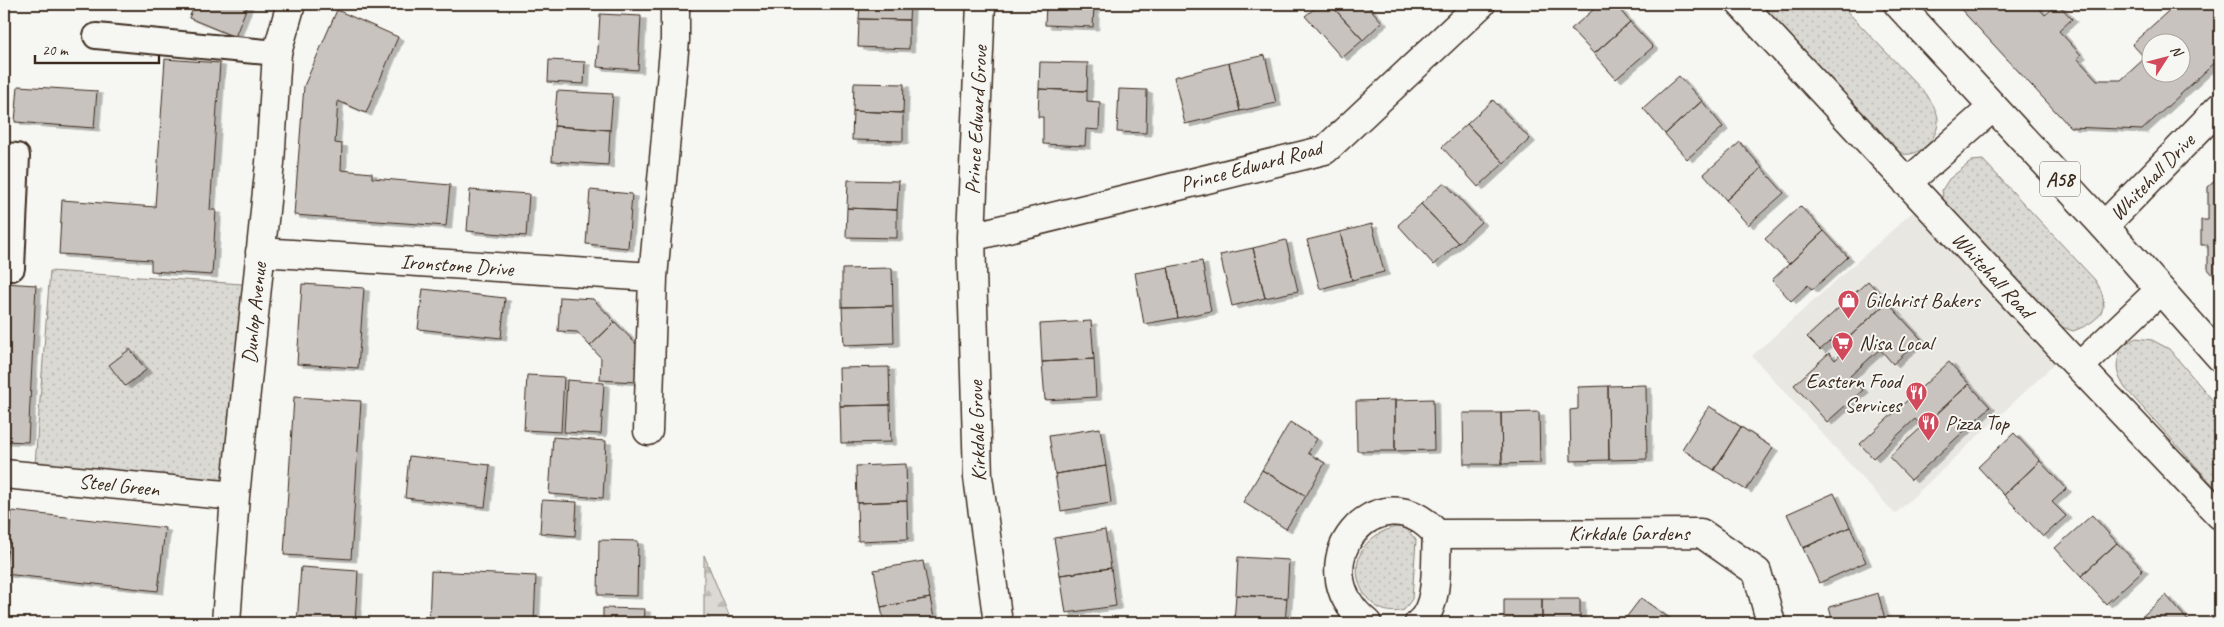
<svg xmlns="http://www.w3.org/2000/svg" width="2224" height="627" font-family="Caveat,sans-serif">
	<defs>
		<pattern id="grass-dots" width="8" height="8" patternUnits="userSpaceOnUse" patternTransform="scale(1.25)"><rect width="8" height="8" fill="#dad9d3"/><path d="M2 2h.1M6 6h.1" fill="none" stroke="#bcbab5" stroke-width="1.8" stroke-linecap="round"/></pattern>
		<pattern id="forest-firs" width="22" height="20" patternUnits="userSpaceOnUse" patternTransform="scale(1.25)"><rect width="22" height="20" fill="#dad9d3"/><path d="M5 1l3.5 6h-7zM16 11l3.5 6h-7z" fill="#bcbab5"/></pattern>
		<filter id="shadow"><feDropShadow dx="5.5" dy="3" stdDeviation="0" flood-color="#0004"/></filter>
	</defs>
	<rect width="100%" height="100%" fill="#f6f6f2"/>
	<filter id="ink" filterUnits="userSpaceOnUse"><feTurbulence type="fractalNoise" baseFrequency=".02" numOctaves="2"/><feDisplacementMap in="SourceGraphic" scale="10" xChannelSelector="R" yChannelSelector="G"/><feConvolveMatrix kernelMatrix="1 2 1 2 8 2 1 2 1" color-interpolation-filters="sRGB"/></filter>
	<g filter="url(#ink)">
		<!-- built -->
		<path fill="#e8e7e2" d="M1925,201L2066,353L1895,514L1752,356Z"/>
		<!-- grass -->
		<path fill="url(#grass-dots)" stroke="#8a8278" d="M1756,4H1840L1927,95C1931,102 1938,111 1938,120C1939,138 1918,160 1899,153C1894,151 1890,147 1886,145Z
			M1983,160L2095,280C2113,307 2101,321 2073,331L2062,327L1947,205L1943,199L1942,190L1949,179L1972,161Z
			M50,271L257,285L235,496L34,477Z
			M2136,338L2152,340L2169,349L2220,409V493L2125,388C2114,370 2116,365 2122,345Z
			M1396,527H1405L1416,540L1412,599L1404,610C1360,624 1329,544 1396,527Z"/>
		<!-- forest -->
		<path fill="url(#forest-firs)" stroke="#8a8278" d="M704,555L732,623H704Z"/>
		<!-- building -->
		<path fill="#c8c3be" stroke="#3b2a1e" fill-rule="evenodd" filter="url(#shadow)" d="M195,4H248L235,37L189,18Z
			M860,4H910L909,20L859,19Z
			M1046,4H1094L1093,27L1045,25Z
			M1320,4H1330L1363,40L1342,58L1305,16Z
			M1330,4H1366L1382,22L1363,40Z
			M1600,4H1615L1630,22L1594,54L1571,29Z
			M1956,4H2035L2045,15L2058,4L2072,19L2059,31L2081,55L2077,58L2097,80H2121L2145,58L2132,44L2176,4H2209L2220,16V58L2142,130L2070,127ZM2152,42H2182V72H2152Z
			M337,10L398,37L366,113L338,101L335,143L342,144L341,170L372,173V178L450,185L446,226L294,215L304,86Z
			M600,14L641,16L638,70L597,67Z
			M859,19L909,20V49L858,47Z
			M1630,22L1653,47L1616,79L1594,54Z
			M1265,55L1276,103L1240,111L1229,63Z
			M165,59L220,63L210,210H216L212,275L151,271V260L59,254L62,200L155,207Z
			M549,60L585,62L584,84L548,82Z
			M1040,62L1088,63L1087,91L1039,89Z
			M1229,63L1240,111L1185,124L1174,77Z
			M1679,76L1702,101L1665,134L1643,108Z
			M854,83L904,84L903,113L853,111Z
			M18,86L97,91L94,128L15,122Z
			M1039,89L1087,91V101L1100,102L1099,130L1086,129L1085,146L1043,144V117H1038Z
			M1119,89L1147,90L1146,133L1117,132Z
			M557,91L613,94L610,130L554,126Z
			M1493,100L1530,139L1504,163L1467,124Z
			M1702,101L1723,127L1687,159L1665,134Z
			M853,111L903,113V141L852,140Z
			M1467,124L1504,163L1478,187L1442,147Z
			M554,126L610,130L608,165L552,161Z
			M1740,142L1762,168L1726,200L1704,174Z
			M1762,168L1784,193L1748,225L1726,200Z
			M2220,176V283L2208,269V245H2201V220H2208V187Z
			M848,180L899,181L897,210L847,208Z
			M1444,182L1481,222L1458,243L1421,204Z
			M470,190L529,194L526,236L467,231Z
			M590,190L632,194L628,248L586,244Z
			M1421,204L1458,243L1434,265L1398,225Z
			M1800,206L1824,231L1789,264L1765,239Z
			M847,208L897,210V238L846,237Z
			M1372,224L1384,272L1352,280L1340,232Z
			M1824,231L1848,257L1812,290L1808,285L1791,301L1772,280Z
			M1340,232L1352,280L1320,289L1307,240Z
			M1286,240L1298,291L1265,298L1253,248Z
			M1253,248L1265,298L1232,306L1220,255Z
			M1202,261L1211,311L1178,318L1168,267Z
			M1168,267L1178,318L1144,324L1135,273Z
			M892,268L893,306L842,307V269Z
			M1868,281L1887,302L1844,342L1837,335L1820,350L1807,337Z
			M4,283L36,285L28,442L4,441Z
			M302,284L364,288L358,368L297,364Z
			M423,289L505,298L501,338L418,329Z
			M560,297L593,299L615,322L590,346L577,332L558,331Z
			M1887,302L1921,339L1893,364L1880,349L1850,376L1863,390L1827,422L1794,385L1829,353L1835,360L1849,347L1844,342Z
			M893,306L894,343L844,345L842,307Z
			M1091,321L1094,359L1042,362L1040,324Z
			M615,322L638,346L636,382L600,380L601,358L590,346Z
			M130,349L146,370L125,386L109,365Z
			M1094,359L1096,397L1045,400L1042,362Z
			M1949,362L1969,384L1923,427L1915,419L1873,458L1860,444Z
			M889,367L890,405L840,406L839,368Z
			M527,375L564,377L561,432L524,430Z
			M567,380L604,383L601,434L564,432Z
			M1969,384L1990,407L1911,480L1889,457Z
			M1646,385L1647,459L1609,460L1608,386Z
			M1608,386L1609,460L1571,461L1570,410L1578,409V387Z
			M294,397L361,401L351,559L284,555Z
			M1433,399L1434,450L1395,451V400Z
			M1395,400V451H1357L1356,401Z
			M890,405L891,442L841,443L840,406Z
			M1709,406L1741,427L1714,470L1682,449Z
			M1539,412L1540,463L1502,464L1501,413Z
			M1463,413H1501L1502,464H1464Z
			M1290,422L1317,439L1308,453L1325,463L1306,496L1262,470Z
			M1741,427L1773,448L1746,490L1714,470Z
			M1100,428L1106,466L1055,474L1049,436Z
			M2014,433L2040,461L2004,495L1978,467Z
			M553,437L606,441L603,498L549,494Z
			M409,456L490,465L485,507L405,498Z
			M2040,461L2066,489L2052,502L2066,516L2043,537L2004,495Z
			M906,464L907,501L857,503L856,466Z
			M1106,466L1111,503L1061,511L1055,474Z
			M1262,470L1306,496L1286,529L1243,502Z
			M1834,493L1850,527L1803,548L1787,514Z
			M542,500L577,502L575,536L540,533Z
			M907,501L908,539L858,541L857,503Z
			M12,511L165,528L158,591L5,574Z
			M2092,515L2117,543L2081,576L2055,548Z
			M1850,527L1866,562L1819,583L1803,548Z
			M1105,530L1111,568L1060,575L1054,538Z
			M599,540L638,541L637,596L598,595Z
			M2117,543L2143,570L2106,604L2081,576Z
			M1238,557L1289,560L1287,598L1236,595Z
			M923,561L930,598L881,607L874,570Z
			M301,567L358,571L355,623H297Z
			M1111,568L1116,606L1066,613L1060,575Z
			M431,571L536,576L534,623H429Z
			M1878,593L1886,623H1833L1829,607Z
			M1236,595L1287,598L1285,623H1234Z
			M2166,595L2190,623H2135Z
			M930,598L935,623H884L881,607Z
			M1641,598L1672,620L1670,623H1622Z
			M1504,599H1542V623H1504Z
			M1542,599H1580V623H1542Z
			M603,608L645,609L644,623H603Z"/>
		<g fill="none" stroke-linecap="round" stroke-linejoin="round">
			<defs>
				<path id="lane" d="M96,36L277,53
					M4,155L17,156L12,268"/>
				<path id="street" d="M981,4L971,237L978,477L998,623
					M1741,4L2066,353L2220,515
					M1907,183L1993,107
					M2104,226L2220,107
					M971,237L1325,150L1481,4
					M260,252L653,277
					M2079,367L2160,290
					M648,431L653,277L675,40V4
					M4,474L235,496
					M1437,534L1701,533L1757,572L1771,623
					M226,623L235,496L270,163L277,53L291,4
					M1367,623C1295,565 1379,467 1437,534C1435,560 1440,606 1419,623"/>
				<path id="primary" d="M1898,4L2104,226L2220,357"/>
			</defs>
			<!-- lane casing -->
			<use href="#lane" stroke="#3b2a1e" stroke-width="28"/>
			<!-- street casing -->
			<use href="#street" stroke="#3b2a1e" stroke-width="31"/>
			<!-- primary casing -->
			<use href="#primary" stroke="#3b2a1e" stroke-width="31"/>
			<!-- lane -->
			<use href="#lane" stroke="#f6f6f2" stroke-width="24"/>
			<!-- street -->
			<use href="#street" stroke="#f6f6f2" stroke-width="28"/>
			<!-- primary -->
			<use href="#primary" stroke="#f6f6f2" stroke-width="28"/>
		</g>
	</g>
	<!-- icons -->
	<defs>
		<symbol id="shop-pin" viewBox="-11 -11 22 30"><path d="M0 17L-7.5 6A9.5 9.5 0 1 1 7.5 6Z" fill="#d1495b" stroke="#f6f6f2"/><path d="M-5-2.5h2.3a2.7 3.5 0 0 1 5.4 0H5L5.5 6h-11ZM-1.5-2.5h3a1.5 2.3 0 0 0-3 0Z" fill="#fff"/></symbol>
		<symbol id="supermarket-pin" viewBox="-11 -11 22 30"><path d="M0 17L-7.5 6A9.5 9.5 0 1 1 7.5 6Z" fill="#d1495b" stroke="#f6f6f2"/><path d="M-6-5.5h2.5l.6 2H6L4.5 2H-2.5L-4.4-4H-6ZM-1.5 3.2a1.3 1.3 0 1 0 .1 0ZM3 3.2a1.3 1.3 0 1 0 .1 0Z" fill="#fff"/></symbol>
		<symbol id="restaurant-pin" viewBox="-11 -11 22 30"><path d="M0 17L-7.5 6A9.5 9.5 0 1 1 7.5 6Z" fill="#d1495b" stroke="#f6f6f2"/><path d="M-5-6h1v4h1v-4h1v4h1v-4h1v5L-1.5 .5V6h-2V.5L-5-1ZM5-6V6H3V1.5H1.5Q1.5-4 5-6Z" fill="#fff"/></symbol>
	</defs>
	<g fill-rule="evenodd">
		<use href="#shop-pin" x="1836" y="288" width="25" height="34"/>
		<use href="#supermarket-pin" x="1830" y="330" width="25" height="34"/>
		<use href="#restaurant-pin" x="1904" y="380" width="25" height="34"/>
		<use href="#restaurant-pin" x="1916" y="410" width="25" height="34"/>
	</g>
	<g text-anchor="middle" stroke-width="4" stroke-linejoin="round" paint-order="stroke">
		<!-- shield labels -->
		<rect fill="#f6f6f2" stroke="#73675e" stroke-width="1" x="2040" y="161.5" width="40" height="35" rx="4"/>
		<g font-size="20" font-weight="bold" fill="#3b2a1e">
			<text x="2060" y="186">A58</text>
		</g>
		<!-- street labels -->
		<g font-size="21" fill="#3b2a1e" stroke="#f6f6f2">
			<text transform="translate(976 120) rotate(-87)" y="7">Prince Edward Grove</text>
			<text transform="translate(1251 166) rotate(-15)" y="7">Prince Edward Road</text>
			<text transform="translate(2152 177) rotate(-46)" y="7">Whitehall Drive</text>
			<text transform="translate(457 265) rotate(4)" y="7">Ironstone Drive</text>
			<text transform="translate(1993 275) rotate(47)" y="7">Whitehall Road</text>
			<text transform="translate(254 313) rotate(-84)" y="7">Dunlop Avenue</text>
			<text transform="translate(977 431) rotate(-92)" y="7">Kirkdale Grove</text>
			<text transform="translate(119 485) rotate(6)" y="7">Steel Green</text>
			<text x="1629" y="540">Kirkdale Gardens</text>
		</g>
		<!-- poi labels -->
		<g font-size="21" fill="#3b2a1e" stroke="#f6f6f2" text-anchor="start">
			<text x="1865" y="307">Gilchrist Bakers</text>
			<text x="1859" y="350">Nisa Local</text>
			<text x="1901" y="388" text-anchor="end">Eastern Food<tspan x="1901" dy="24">Services</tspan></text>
			<text x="1945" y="430">Pizza Top</text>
		</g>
	</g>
	<!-- margin -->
	<rect width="2224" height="627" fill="none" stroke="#f6f6f2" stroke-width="20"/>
	<rect x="10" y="10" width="2204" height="607" fill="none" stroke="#3b2a1e" stroke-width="2" filter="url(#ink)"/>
	<!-- north arrow -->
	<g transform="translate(2166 58) rotate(54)"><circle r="24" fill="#f6f6f2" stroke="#aba49d"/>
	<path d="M0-4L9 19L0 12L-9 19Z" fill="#d1495b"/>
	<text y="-8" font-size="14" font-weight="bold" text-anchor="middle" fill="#3b2a1e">N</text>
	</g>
	<!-- scale -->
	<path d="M35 55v8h124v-8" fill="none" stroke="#3b2a1e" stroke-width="2.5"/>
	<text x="42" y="55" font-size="15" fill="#3b2a1e" stroke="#f6f6f2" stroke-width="4" paint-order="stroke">20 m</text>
</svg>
